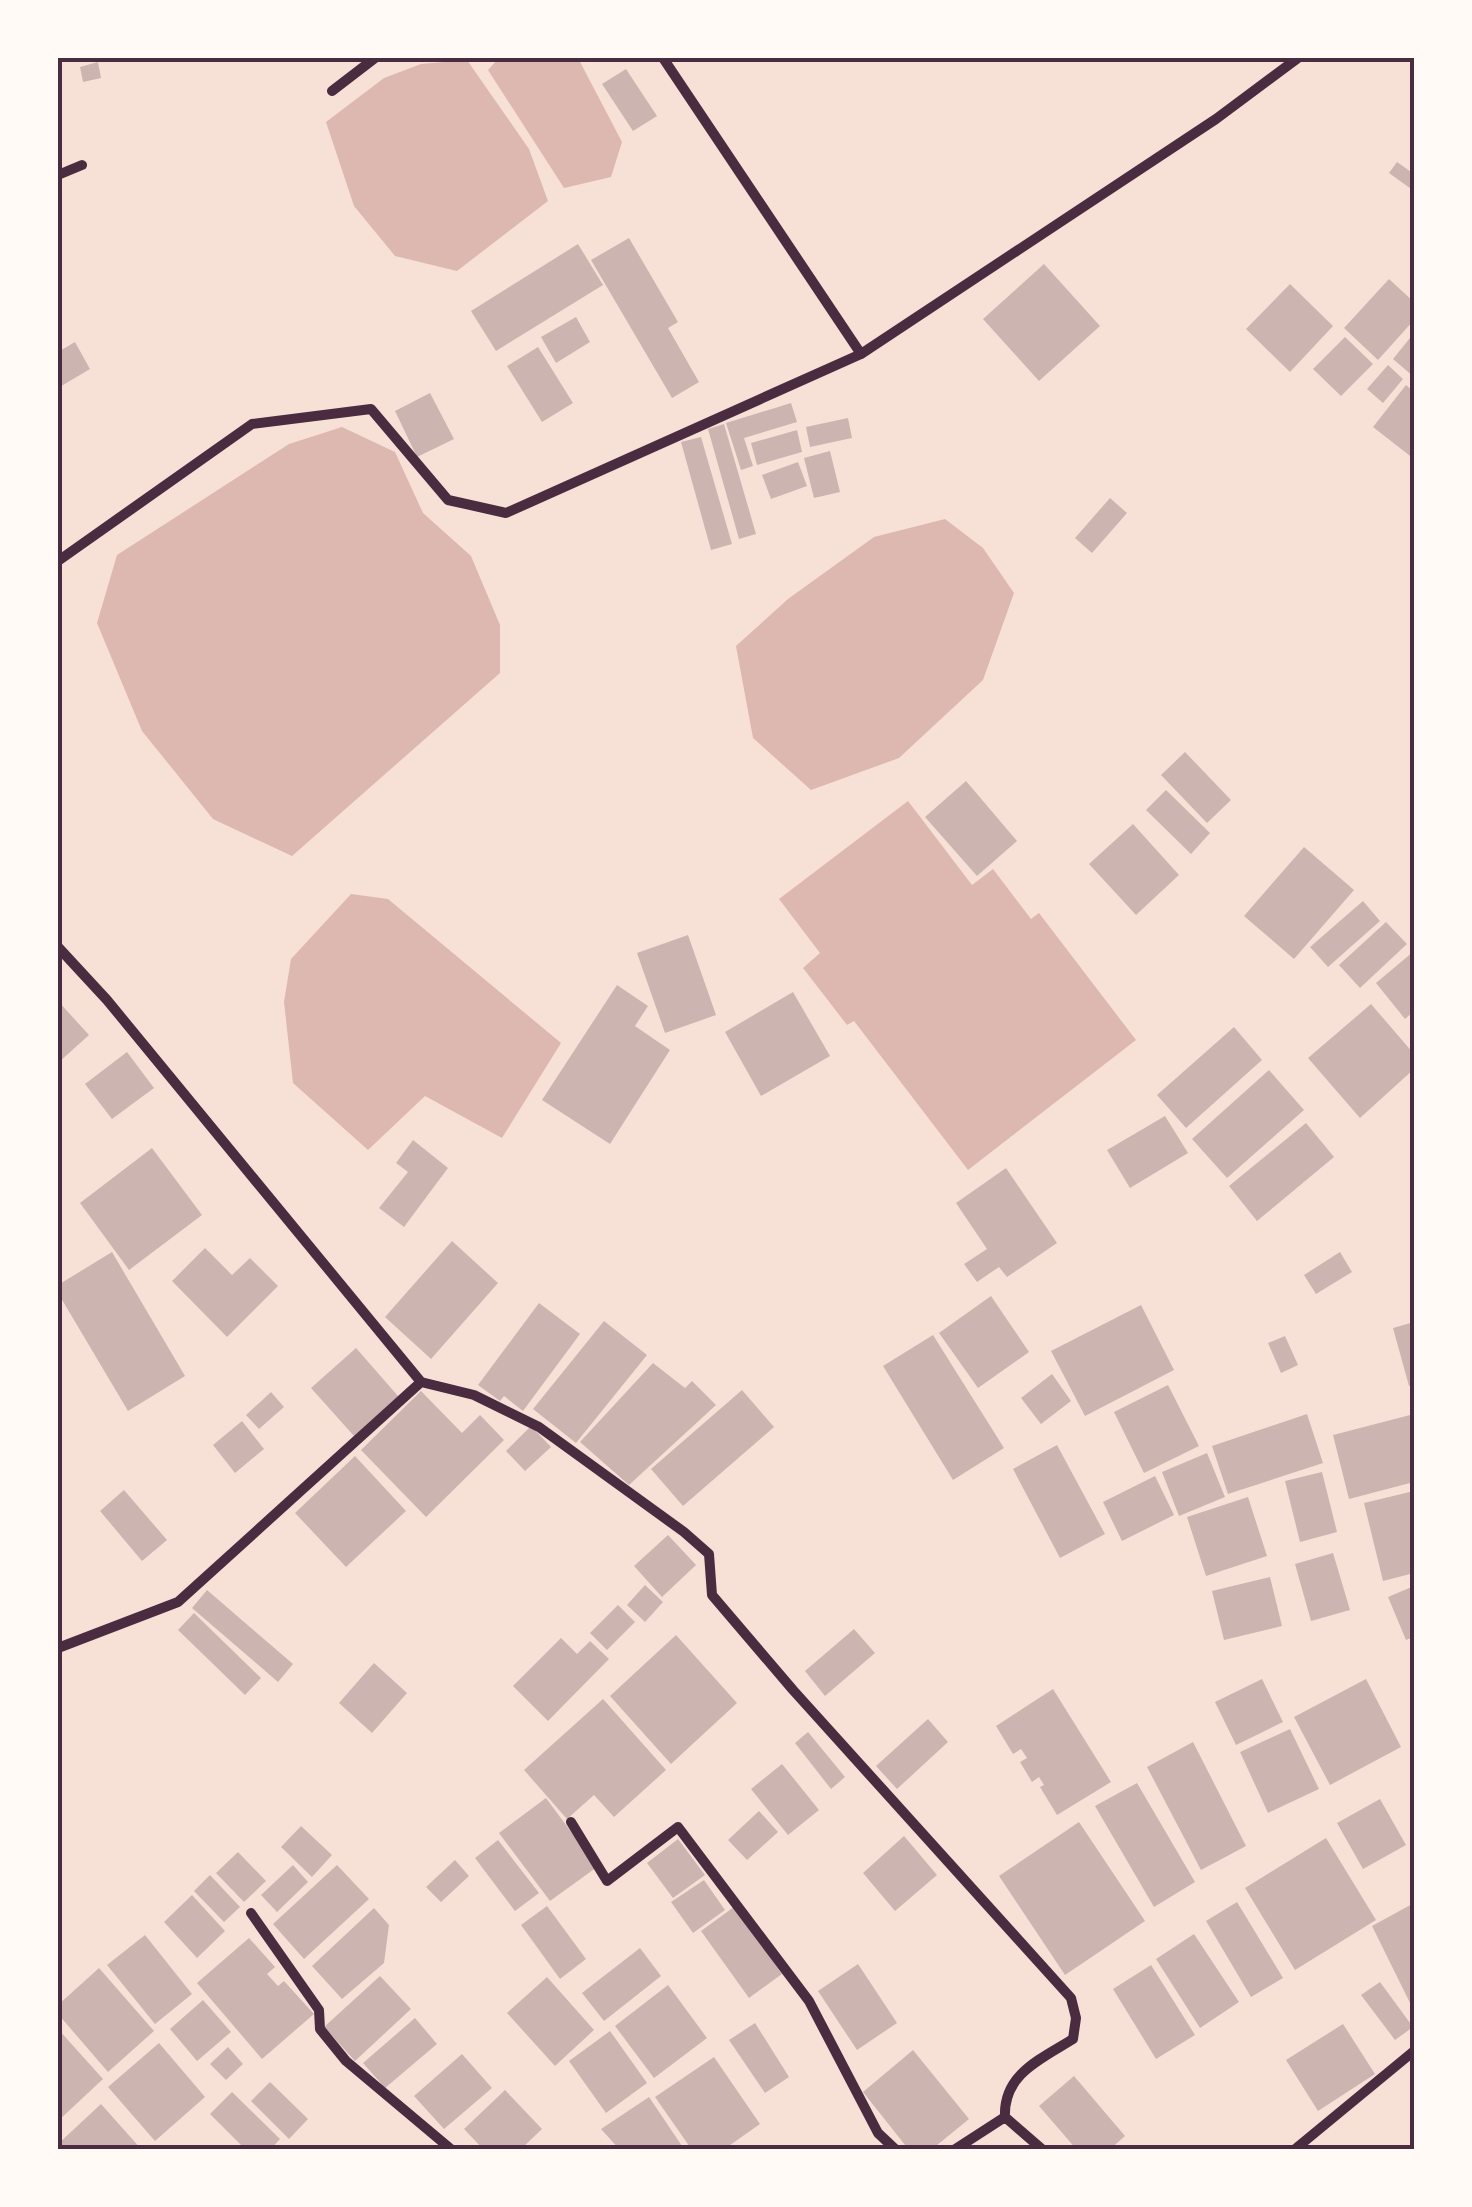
<svg xmlns="http://www.w3.org/2000/svg" width="1472" height="2207" font-family="Raleway,sans-serif">
	<rect width="100%" height="100%" fill="#f7e1d7"/>
	<!-- water -->
	<path fill="#dcb8b0" d="M499,58H578L622,142L611,177L564,188L488,70Z
		M467,60L529,149L548,201L457,271L395,256L354,206L326,122L384,78L421,64Z
		M342,427L395,452L423,513L471,556L500,625V673L292,856L213,819L142,731L97,623L117,555L289,444Z
		M945,519L983,548L1014,593L983,680L899,758L811,790L753,738L736,646L788,599L874,537Z
		M908,801L972,885L993,869L1031,919L1039,913L1136,1040L968,1170L854,1021L847,1025L803,968L820,953L779,899Z
		M351,894L388,899L561,1043L502,1138L425,1096L368,1150L293,1083L284,1002L291,959Z"/>
	<!-- building -->
	<path fill="#ccb4b1" d="M98,62L101,78L83,82L80,67Z
		M626,69L657,116L633,131L602,84Z
		M1397,162L1414,174V191L1389,173Z
		M629,238L678,322L668,328L699,382L672,398L591,260Z
		M578,244L603,285L496,351L471,311Z
		M1044,264L1100,326L1039,381L983,319Z
		M1389,279L1414,302V320L1378,360L1344,328Z
		M1290,284L1333,326L1290,372L1246,329Z
		M576,317L590,342L556,363L541,337Z
		M1414,333V377L1393,359Z
		M1345,337L1373,364L1341,396L1313,369Z
		M75,342L90,369L58,388V352Z
		M538,347L573,403L542,422L507,366Z
		M1388,365L1403,379L1383,403L1367,389Z
		M1406,385L1414,392V459L1373,427Z
		M430,393L454,439L417,457L395,411Z
		M791,403L797,422L744,438L753,466L741,470L726,423Z
		M848,418L852,438L810,447L806,427Z
		M724,424L756,534L739,539L708,429Z
		M797,430L802,452L757,465L751,443Z
		M701,437L732,544L711,550L681,442Z
		M830,451L840,492L814,498L804,458Z
		M798,462L807,486L771,499L762,475Z
		M1110,498L1127,513L1092,553L1075,538Z
		M1185,752L1231,800L1207,823L1161,775Z
		M966,781L1017,841L977,876L925,817Z
		M1166,790L1210,833L1191,854L1146,810Z
		M1133,824L1179,875L1136,915L1089,864Z
		M1304,847L1354,890L1294,959L1244,916Z
		M1363,901L1380,921L1328,967L1310,947Z
		M1386,922L1407,944L1360,988L1339,965Z
		M688,935L716,1015L665,1033L637,953Z
		M1414,951V1011L1405,1019L1376,983Z
		M617,985L648,1006L635,1026L670,1050L610,1144L542,1100Z
		M793,992L830,1056L761,1096L725,1032Z
		M58,1001L89,1035L58,1063Z
		M1371,1004L1414,1054V1069L1360,1118L1308,1058Z
		M1234,1027L1262,1060L1186,1128L1157,1095Z
		M127,1052L154,1088L112,1119L85,1084Z
		M1269,1070L1304,1110L1227,1178L1192,1139Z
		M1165,1116L1188,1153L1130,1188L1107,1150Z
		M1306,1123L1334,1157L1257,1221L1229,1186Z
		M413,1140L448,1168L404,1227L379,1208L408,1172L396,1163Z
		M152,1148L202,1215L129,1270L80,1203Z
		M1006,1168L1057,1243L1007,1277L999,1267L977,1282L964,1264L987,1249L956,1203Z
		M452,1241L498,1283L431,1359L385,1317Z
		M205,1248L232,1275L250,1258L278,1286L227,1337L172,1281Z
		M112,1252L185,1376L128,1411L58,1293V1285Z
		M1340,1252L1352,1272L1316,1294L1304,1275Z
		M991,1296L1029,1352L978,1388L939,1333Z
		M539,1303L580,1334L523,1411L504,1396L500,1401L478,1385Z
		M1141,1305L1174,1370L1085,1416L1051,1351Z
		M604,1321L647,1355L576,1443L533,1409Z
		M1414,1322V1384L1409,1386L1393,1328Z
		M933,1335L1004,1448L953,1480L883,1366Z
		M1285,1336L1298,1365L1281,1373L1268,1343Z
		M356,1348L398,1396L354,1436L311,1388Z
		M653,1363L685,1388L692,1381L716,1405L629,1485L580,1442Z
		M1052,1374L1071,1401L1041,1424L1021,1398Z
		M1168,1385L1199,1446L1144,1473L1114,1412Z
		M742,1390L774,1427L683,1506L651,1469Z
		M421,1391L462,1433L480,1415L504,1440L426,1517L361,1450Z
		M271,1392L284,1407L259,1429L246,1415Z
		M1307,1414L1323,1463L1228,1494L1212,1446Z
		M1414,1414V1482L1349,1499L1333,1435Z
		M242,1421L264,1449L235,1473L213,1445Z
		M531,1426L551,1447L525,1471L506,1451Z
		M1057,1445L1105,1534L1060,1558L1013,1469Z
		M1207,1453L1225,1497L1179,1516L1162,1472Z
		M355,1456L406,1511L346,1567L295,1513Z
		M1322,1472L1337,1532L1300,1542L1285,1481Z
		M1155,1476L1174,1515L1122,1541L1103,1502Z
		M124,1490L167,1540L142,1561L100,1511Z
		M1414,1491V1573L1383,1581L1364,1503Z
		M1248,1497L1267,1556L1206,1576L1187,1517Z
		M668,1535L696,1565L662,1597L634,1566Z
		M1333,1553L1350,1610L1311,1621L1295,1564Z
		M1270,1577L1282,1626L1224,1640L1212,1591Z
		M645,1585L663,1602L645,1622L627,1605Z
		M1414,1586V1637L1406,1640L1388,1597Z
		M207,1590L293,1664L278,1682L192,1608Z
		M618,1605L635,1622L607,1650L590,1633Z
		M194,1613L261,1678L245,1695L178,1630Z
		M854,1629L875,1653L825,1696L805,1671Z
		M676,1635L737,1703L671,1764L610,1696Z
		M561,1638L577,1654L590,1641L609,1659L548,1721L513,1686Z
		M374,1663L407,1693L372,1733L339,1703Z
		M1262,1679L1283,1722L1236,1745L1215,1702Z
		M1366,1679L1401,1747L1330,1785L1294,1717Z
		M1053,1689L1111,1782L1057,1815L1040,1787L1044,1785L1039,1777L1032,1782L1020,1762L1027,1758L1021,1749L1013,1754L996,1726Z
		M603,1699L666,1770L614,1817L594,1795L567,1819L524,1770Z
		M928,1719L948,1742L897,1789L876,1766Z
		M1290,1729L1319,1789L1268,1813L1240,1752Z
		M808,1732L845,1777L831,1789L795,1743Z
		M1193,1742L1246,1846L1201,1870L1147,1767Z
		M782,1764L819,1810L788,1835L751,1789Z
		M1137,1783L1195,1882L1154,1907L1095,1806Z
		M546,1798L597,1867L550,1901L499,1833Z
		M1380,1799L1406,1845L1363,1869L1337,1823Z
		M759,1811L778,1832L747,1860L728,1840Z
		M1079,1822L1145,1921L1065,1975L999,1876Z
		M301,1826L332,1855L312,1877L281,1847Z
		M904,1836L937,1875L895,1911L863,1873Z
		M1326,1838L1376,1920L1295,1970L1245,1888Z
		M678,1839L705,1875L673,1898L647,1863Z
		M498,1840L539,1893L515,1911L475,1858Z
		M238,1852L266,1881L244,1902L216,1873Z
		M455,1860L469,1876L441,1902L426,1887Z
		M293,1865L308,1882L277,1912L261,1895Z
		M337,1865L369,1899L304,1959L273,1924Z
		M210,1875L240,1907L224,1922L194,1891Z
		M704,1880L725,1910L693,1933L671,1902Z
		M192,1895L225,1931L197,1958L164,1922Z
		M1237,1902L1283,1978L1251,1997L1206,1921Z
		M1414,1903V2011L1372,1926Z
		M547,1906L586,1959L560,1979L521,1925Z
		M734,1907L782,1974L749,1998L701,1931Z
		M374,1908L389,1925L384,1963L342,1999L312,1966Z
		M1194,1934L1239,2002L1200,2028L1156,1959Z
		M145,1935L192,1994L155,2024L107,1965Z
		M249,1938L275,1967L267,1974L278,1986L284,1981L314,2014L262,2059L197,1983Z
		M640,1948L661,1976L604,2021L582,1993Z
		M858,1964L897,2023L857,2050L818,1991Z
		M1151,1965L1195,2035L1156,2059L1113,1989Z
		M99,1968L154,2031L108,2072L58,2014V2005Z
		M380,1976L411,2009L355,2061L324,2027Z
		M547,1977L594,2030L555,2066L507,2013Z
		M1380,1982L1413,2027L1395,2040L1361,1995Z
		M668,1985L707,2038L654,2078L615,2026Z
		M203,2000L231,2032L197,2061L170,2029Z
		M415,2018L437,2044L385,2088L363,2063Z
		M755,2023L789,2077L765,2093L729,2040Z
		M1343,2024L1375,2074L1318,2111L1286,2060Z
		M58,2029L103,2079L58,2121Z
		M610,2031L647,2083L606,2113L569,2061Z
		M159,2043L205,2097L155,2141L108,2087Z
		M228,2047L243,2064L226,2080L210,2064Z
		M913,2050L969,2119L931,2150H909L863,2092Z
		M462,2054L492,2088L444,2129L414,2096Z
		M714,2057L760,2124L723,2150H692L655,2097Z
		M1074,2076L1125,2136L1109,2150H1077L1039,2106Z
		M270,2082L308,2119L289,2139L251,2101Z
		M505,2090L542,2129L520,2150H484L464,2129Z
		M232,2092L280,2139L270,2150H246L210,2114Z
		M649,2097L682,2146L685,2150H620L601,2129Z
		M101,2104L142,2150H58V2144Z"/>
	<g fill="none" stroke-linecap="round" stroke-linejoin="round">
		<!-- minor -->
		<path stroke="#4a2c40" stroke-width="10" d="M663,58L861,354
			M332,91L375,58
			M58,175L82,165
			M58,561L252,424L371,409L448,500L506,513L861,354L1216,119L1298,58
			M58,947L107,1000L421,1382L474,1395L539,1427L684,1532L709,1554L712,1595L793,1690L1071,1998L1076,2018L1073,2039C1041,2059 1003,2074 1005,2117L1043,2150
			M58,1648L178,1602L421,1382
			M571,1822L607,1881L678,1827L809,2001L878,2133L896,2150
			M251,1913L319,2010L320,2029L346,2061L452,2150
			M954,2150L1005,2117
			M1294,2150L1414,2051"/>
	</g>
	<!-- border -->
	<rect width="1472" height="2207" fill="none" stroke="#fffaf5" stroke-width="120"/>
	<rect x="60" y="60" width="1352" height="2087" fill="none" stroke="#4a2c40" stroke-width="4"/>
</svg>
